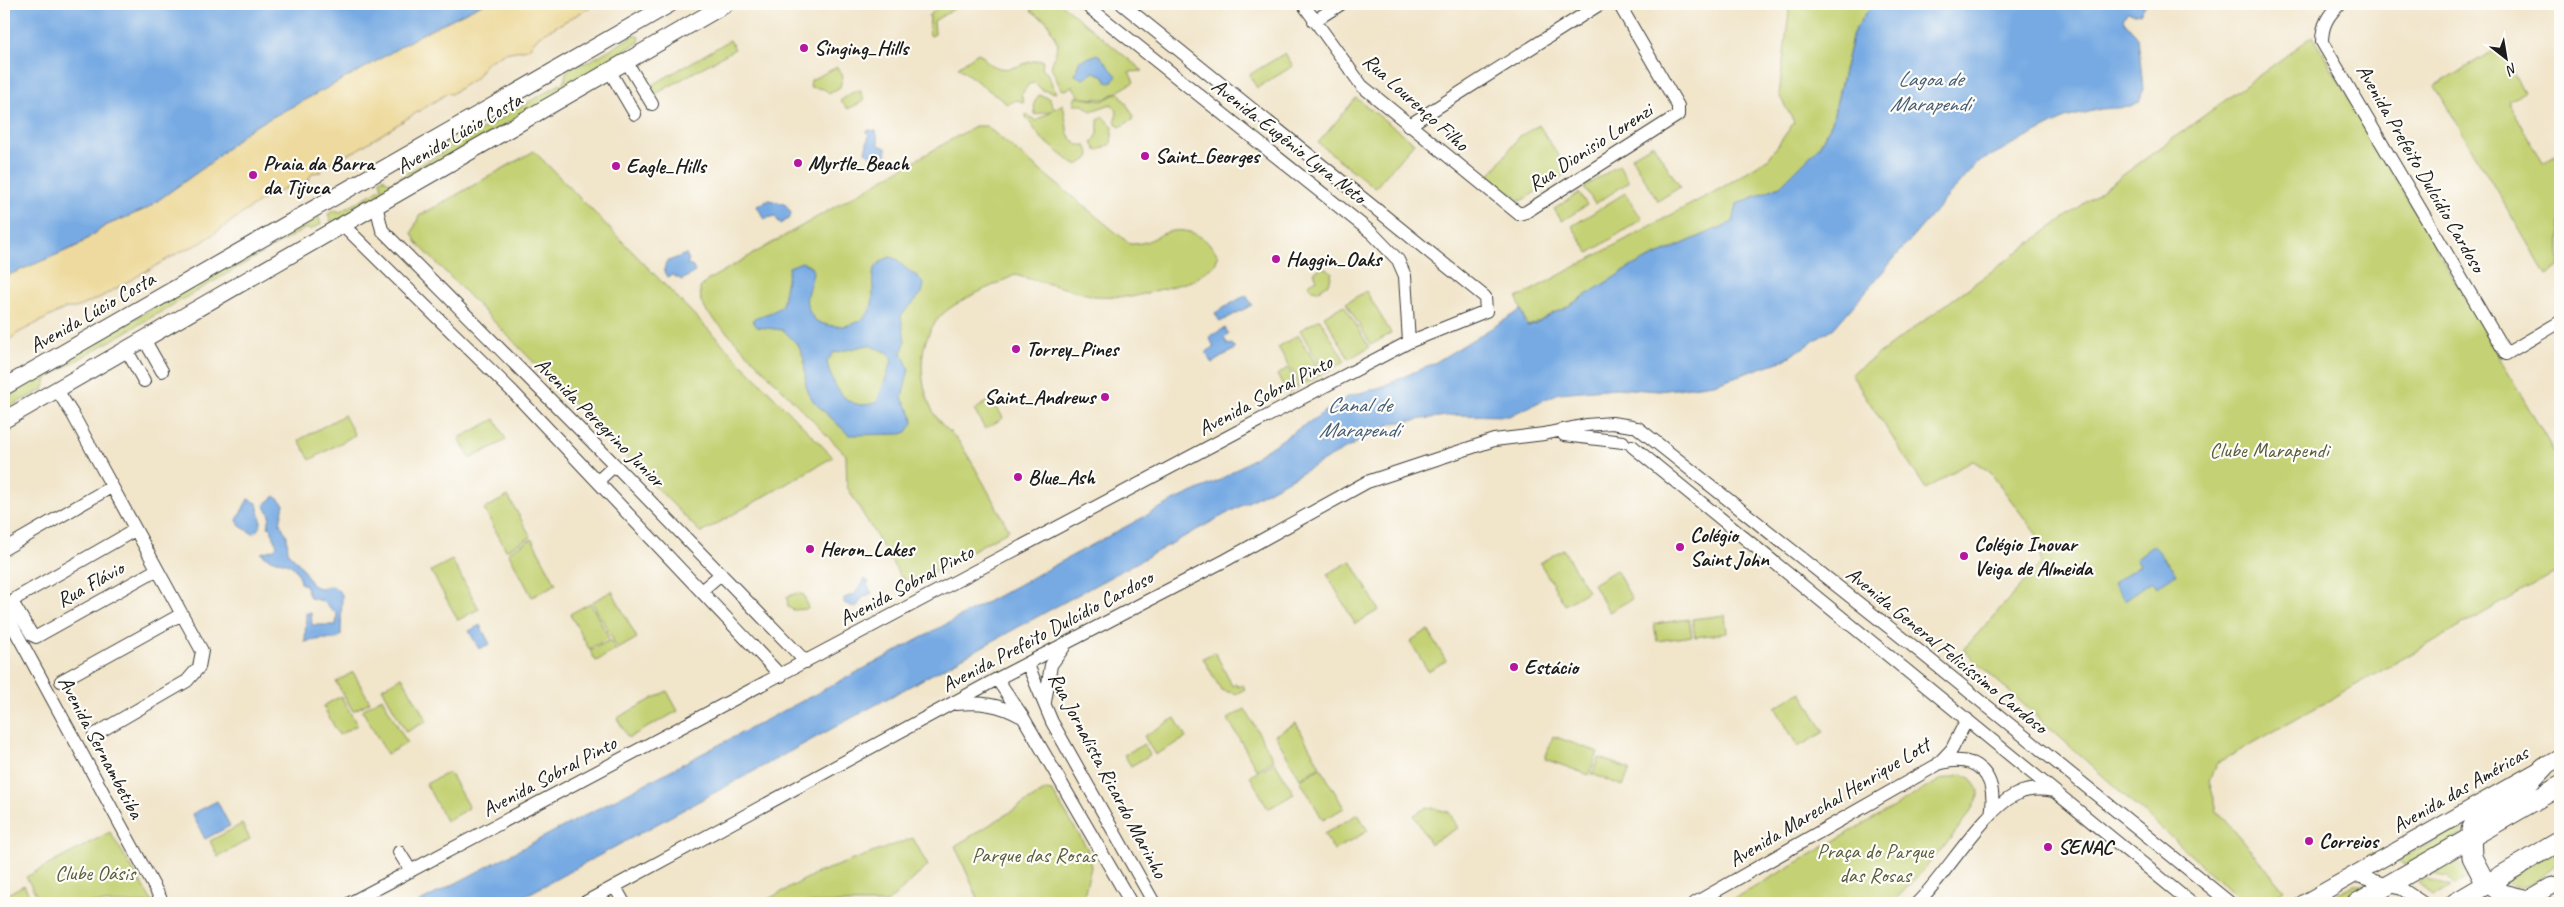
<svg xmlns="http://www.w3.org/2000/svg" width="2564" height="907" font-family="Caveat,sans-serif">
	<rect width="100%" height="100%" fill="#fdfcf7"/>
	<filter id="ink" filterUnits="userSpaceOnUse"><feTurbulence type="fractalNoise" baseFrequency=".02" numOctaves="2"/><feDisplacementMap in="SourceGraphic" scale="10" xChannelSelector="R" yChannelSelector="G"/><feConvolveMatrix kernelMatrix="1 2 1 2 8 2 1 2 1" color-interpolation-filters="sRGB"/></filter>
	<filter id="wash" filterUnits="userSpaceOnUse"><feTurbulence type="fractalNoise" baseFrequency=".0096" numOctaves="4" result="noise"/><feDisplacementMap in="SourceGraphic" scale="20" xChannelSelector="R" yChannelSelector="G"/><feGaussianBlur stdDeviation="1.12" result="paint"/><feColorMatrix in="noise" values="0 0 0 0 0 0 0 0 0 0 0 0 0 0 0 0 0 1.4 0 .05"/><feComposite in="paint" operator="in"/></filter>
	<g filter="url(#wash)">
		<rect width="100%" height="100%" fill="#f1e5ca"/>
		<!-- green -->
		<path fill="#c4d274" stroke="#707748" d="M942,4H962L934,21L935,34L931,36L929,33L930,17L928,16Z
			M1030,4H1061L1143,71L1129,72L1134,82L1105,99L1082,98L1102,101L1119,92L1133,115L1132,120L1120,127C1112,122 1117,117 1117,111L1111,104L1091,111L1083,105H1073L1076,96L1081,98L1072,86L1066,90L1061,89L1051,67L1058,44L1047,21L1032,12Z
			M1790,4H1872L1853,33L1832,122L1818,148L1780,186L1738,204L1733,222L1634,265L1562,310C1547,313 1541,324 1527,326L1517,298L1721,188L1769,158L1794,122L1779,95Z
			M635,35L640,37L639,42L594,68L583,80L332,224L328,214L335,210L340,212L382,188L380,180L383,178L390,183L445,151L443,143L446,141L453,146L508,115L507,106L510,105L518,108L564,82L566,72L573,66L588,62Z
			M2313,36L2560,462V570L2216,764L2209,781L2217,810L2284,890L2266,903H2244L1963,650L2041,563L2039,538L1990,472L1972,460L1926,489L1851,374Z
			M730,40L735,49L654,95L649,87Z
			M2499,47L2524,92L2508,101L2542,163L2555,155L2560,165V266L2546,275L2435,86Z
			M978,53C985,56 986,63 993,66C1015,74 1022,60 1043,60L1042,69L1047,73L1056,93L1042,90L1035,83L1029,84L1021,95L1024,103L1017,100L1007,104L958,67Z
			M1285,53L1293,66L1257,88L1249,75Z
			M837,67L843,76L840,87L829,94L824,89L810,87L811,80Z
			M860,90L864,101L848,109L840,101L854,91Z
			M1039,95L1049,98L1054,109L1063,104L1068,134L1077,145H1086L1090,155L1088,159L1077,165L1072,163L1040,137L1026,117V114L1036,121L1053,110L1035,115L1034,103Z
			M1356,98L1414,143L1375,188L1318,143Z
			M1103,117L1113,127L1111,144L1097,151L1092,143L1098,134V120Z
			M1539,125L1569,172L1521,201L1489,176L1520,136Z
			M975,126H986L1130,244C1153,244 1157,233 1173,231C1192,228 1210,240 1218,256L1215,265L1192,281L1132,297L1094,296L1015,275C995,285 972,294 953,306C916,329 915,380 935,415C941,426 953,433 960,443C978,471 993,501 1009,530L920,580L908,581L900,576L847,487L846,455L707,312L701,302L700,288L708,280Z
			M1653,144L1680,187L1658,201L1631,157Z
			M534,151L833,457L701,533L417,243L412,233L419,216Z
			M1619,165L1629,182L1595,204L1584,187Z
			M1579,193L1587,205L1562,221L1554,209Z
			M1625,193L1642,219L1589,253L1572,226Z
			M317,213L321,224L310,230L306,228L48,377L43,390L4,409V399L19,390L28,380Z
			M1323,267L1332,272L1329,284L1317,291L1312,290L1308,284L1317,279L1314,272Z
			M1366,291L1391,333L1371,345L1346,303Z
			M1344,305L1369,347L1349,359L1324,316Z
			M1320,319L1345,361L1324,373L1300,330Z
			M1298,335L1322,374L1301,386L1278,347Z
			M1288,368L1298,387L1288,393L1277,375Z
			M992,399L1003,418L985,429L974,410Z
			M344,415L355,435L310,460L299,440Z
			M495,419L506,440L470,459L459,438Z
			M508,496L531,537L506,550L484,509Z
			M532,539L556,584L532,597L508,552Z
			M1563,549L1588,591L1565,605L1540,563Z
			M452,560L479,609L458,620L431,571Z
			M1351,561L1379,610L1355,624L1327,574Z
			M1616,570L1632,599L1609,612L1593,584Z
			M612,591L637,638L618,649L592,602Z
			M797,593L804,595L808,609L793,610L788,607L787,597Z
			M590,603L609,638L589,649L570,614Z
			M1725,615L1727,633L1695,637L1692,619Z
			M1689,619L1692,636L1657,641L1654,624Z
			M1428,630L1446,661L1428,671L1410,641Z
			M610,640L616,650L596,661L590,651Z
			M1215,652L1232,686L1236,684L1238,687L1243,685L1245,689L1236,694L1221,690L1203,658Z
			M353,672L370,702L353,711L336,682Z
			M402,677L427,721L406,732L382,688Z
			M667,691L678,711L628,738L617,718Z
			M1801,692L1824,732L1798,747L1775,707Z
			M341,696L357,725L339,735L323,706Z
			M382,698L407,743L387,754L362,710Z
			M1245,709L1274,760L1257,770L1228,719Z
			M1175,718L1186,738L1155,755L1144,736Z
			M1296,723L1320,766L1300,778L1275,735Z
			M1553,736L1598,752L1589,775L1545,759Z
			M1144,744L1150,755L1131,766L1124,755Z
			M1599,758L1630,769L1623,786L1592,774Z
			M1275,762L1294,794L1268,809L1250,776Z
			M1321,768L1344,808L1323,820L1300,780Z
			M449,772L469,808L446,821L426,784Z
			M1962,774L1970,778L1979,791C1978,814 1910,885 1892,903H1727L1940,780Z
			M1046,790L1052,791L1087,848L1091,867L1082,903H980L955,846Z
			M1427,807L1449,812L1458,828L1430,844L1414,815Z
			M1358,814L1368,831L1334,850L1324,834Z
			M242,824L250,839L218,857L210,841Z
			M2462,827L2461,835L2408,866L2395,861Z
			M110,832L153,903H41L26,877Z
			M913,838L928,866L887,903H761L817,873Z
			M2560,847V863C2538,876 2528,898 2501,881Z
			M2457,860L2469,877L2455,885L2447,877L2431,874Z
			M2424,879L2451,887L2432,897L2419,883Z
			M24,885L33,903H4V896Z
			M2353,885H2367L2369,888L2343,903H2319Z"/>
		<!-- sand -->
		<path fill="#eeda9e" stroke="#857b5d" d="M482,4H596L539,36L528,49L504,53L486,63L477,77L451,94L448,93L355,151L323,166L321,172L312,173L308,181L294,188H285L257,203L201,243L180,252L101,297L76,308H66L18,333L4,344V277L77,246L105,226L146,209L209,164L248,130L370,65L418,36Z"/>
		<!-- water -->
		<path fill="#77aae3" stroke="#4a6380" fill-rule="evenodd" d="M4,4H482L418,36L370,65L248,130L209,164L146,209L105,226L77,246L4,277Z
			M1872,4H2146L2140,14L2127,12L2123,20L2138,37L2143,89L2140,101L2131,107L2101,109L2065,118L1977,163L1834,328L1784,360L1714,384L1659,391L1616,388L1559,393L1509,416L1454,415L1393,423L512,903H418L882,659L1173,501L1220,480L1349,396L1381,387L1436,362L1521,310L1527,326C1541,324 1546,314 1562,310L1634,265L1733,222L1737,204L1780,186L1818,148L1832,122L1853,33Z
			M1098,54L1117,76L1111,83L1106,82L1104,76L1094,72L1083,79L1075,75L1079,61Z
			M869,130L876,131L879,145L886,148L887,154L877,160L865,152L869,135L866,132Z
			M769,200L785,204L791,213L790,218L780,224L775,216L764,219L757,206Z
			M686,254L689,260L687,264L693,267L695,272L682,280L672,275L668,277L664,270L666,262Z
			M890,257L898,260C905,271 917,273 924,284L922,293L901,316L905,341L902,353L909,369L902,398L912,415L913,423L907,432L901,434L849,435L814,402L809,394L806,386L804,359L798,345L783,330L757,327L753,321L754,318L772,312L782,306L789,267L802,262L811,267L813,272C810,293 799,299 815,320C830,330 864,329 871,307C878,287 862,268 890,257ZM868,345L889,353L892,361L877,402C847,414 832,386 827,362L833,353Z
			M1246,295L1252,305L1220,322L1215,313Z
			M1225,328L1229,334L1224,338L1228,345L1232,344L1235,349L1212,363L1206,352L1214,347L1209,337Z
			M275,496L284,504L280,523L287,536L288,552L301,566L312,585L319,588L333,586L342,594L341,635L337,639H322L305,642L306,613H311L312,625H336L337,614L322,601L310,598L305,585L300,583C296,554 274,567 261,553L274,549L277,546L271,528L268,527L270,515L264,505Z
			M248,499L257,503C259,517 267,523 253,534L240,526L237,520Z
			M2154,545L2176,574L2157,587L2152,581L2125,600L2113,583L2140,565L2136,558Z
			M865,579L869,582L867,585L872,593L863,597L856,608L844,603V598L855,594Z
			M480,625L490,644L479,649L469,631Z
			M217,801L230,826L205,839L192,814Z"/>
	</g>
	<g filter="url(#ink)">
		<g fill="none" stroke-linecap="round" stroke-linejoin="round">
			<defs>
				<path id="minor" d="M1085,4L1372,233L1398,260L1405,276L1409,342
					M1303,4L1362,86L1519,214L1526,212L1678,115V106L1619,4
					M2340,4C2328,15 2322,25 2322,42L2506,354L2560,322
					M1314,21L1341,4
					M626,61L652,104
					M609,70L635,114
					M1408,126L1600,4
					M376,205L382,230L615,465L806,662
					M343,225L513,392L781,676
					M144,339L162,371
					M126,349L144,381
					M57,390L73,415L202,651L199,667L187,681L94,735
					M1638,428L1919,651L2230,903
					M1564,435L1623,442
					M1632,446L2191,903
					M598,481L615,465
					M135,530L18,597L14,601V605L32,635L36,637L156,570
					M4,549L111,487
					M701,591L721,574
					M4,610L163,903
					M1028,665L1052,722L1154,903
					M997,679L1023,717L1131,903
					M61,681L180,615
					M1045,702L1051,665L1064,647
					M956,704C980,702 999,704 1020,716
					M1938,764C1978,752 1998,776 1991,815
					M399,852L411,871
					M2354,875L2402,889L2423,903
					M615,887L624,903
					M350,903L1237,432L1409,342L1486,311L1485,297L1122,4
					M584,903L997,679L1226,560L1367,482L1494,440L1544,434L1586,425L1612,423L1632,426
					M1695,903L1937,765L1952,749L1967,719
					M1917,903C1946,875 1984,809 2017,794C2029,788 2042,789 2054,791"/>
				<path id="major" d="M4,387L670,4
					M4,420L726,4
					M2304,903L2560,758
					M2522,903L2551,886L2560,884"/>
				<path id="highway" d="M2528,900L2503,894L2484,880L2472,857L2471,830L2477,818L2522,790L2544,767
					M2357,903L2560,786
					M2455,903L2560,841"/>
			</defs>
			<!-- minor casing -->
			<use href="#minor" stroke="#3c3a36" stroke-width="14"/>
			<!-- major casing -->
			<use href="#major" stroke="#3c3a36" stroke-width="18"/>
			<!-- highway casing -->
			<use href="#highway" stroke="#3c3a36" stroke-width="21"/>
			<!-- minor -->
			<use href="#minor" stroke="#fff" stroke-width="12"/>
			<!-- major -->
			<use href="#major" stroke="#fff" stroke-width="16"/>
			<!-- highway -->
			<use href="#highway" stroke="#fff" stroke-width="19"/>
		</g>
	</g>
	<!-- markers -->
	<g fill="#b5179e" stroke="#fdfcf7" stroke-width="2">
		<circle cx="804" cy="48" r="5"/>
		<circle cx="1145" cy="156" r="5"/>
		<circle cx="798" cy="163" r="5"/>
		<circle cx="616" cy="166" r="5"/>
		<circle cx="253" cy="175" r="5"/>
		<circle cx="1276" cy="259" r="5"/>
		<circle cx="1016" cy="349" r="5"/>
		<circle cx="1105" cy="397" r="5"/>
		<circle cx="1018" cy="477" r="5"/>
		<circle cx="1680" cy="547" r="5"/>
		<circle cx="810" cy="549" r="5"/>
		<circle cx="1964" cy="556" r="5"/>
		<circle cx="1514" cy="667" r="5"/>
		<circle cx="2309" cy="841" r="5"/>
		<circle cx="2048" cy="847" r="5"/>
	</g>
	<g text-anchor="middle" stroke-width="4.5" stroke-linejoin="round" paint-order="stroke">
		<!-- poi labels -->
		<g font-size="21" font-weight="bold" fill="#1c1c1c" stroke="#fdfcf7" text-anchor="start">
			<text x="814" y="55">Singing_Hills</text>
			<text x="1155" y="163">Saint_Georges</text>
			<text x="263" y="170">Praia da Barra<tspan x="263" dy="24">da Tijuca</tspan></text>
			<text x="808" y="170">Myrtle_Beach</text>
			<text x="626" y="173">Eagle_Hills</text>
			<text x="1286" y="266">Haggin_Oaks</text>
			<text x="1026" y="356">Torrey_Pines</text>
			<text x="1095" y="404" text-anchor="end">Saint_Andrews</text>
			<text x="1028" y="484">Blue_Ash</text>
			<text x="1690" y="542">Colégio<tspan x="1690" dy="24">Saint John</tspan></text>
			<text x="1974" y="551">Colégio Inovar<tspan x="1974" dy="24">Veiga de Almeida</tspan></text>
			<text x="820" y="556">Heron_Lakes</text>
			<text x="1524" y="674">Estácio</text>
			<text x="2319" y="848">Correios</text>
			<text x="2058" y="854">SENAC</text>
		</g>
		<!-- street labels -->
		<g font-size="21" fill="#1c1c1c" stroke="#fdfcf7">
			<text transform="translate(1416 102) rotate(42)" y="7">Rua Lourenço Filho</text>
			<text transform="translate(459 133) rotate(-30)" y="7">Avenida Lúcio Costa</text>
			<text transform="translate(1289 141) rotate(38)" y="7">Avenida Eugênio Lyra Neto</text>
			<text transform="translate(1590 147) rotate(-33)" y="7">Rua Dionisio Lorenzi</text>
			<text transform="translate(2421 168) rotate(60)" y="7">Avenida Prefeito Dulcídio Cardoso</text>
			<text transform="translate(92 312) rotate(-30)" y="7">Avenida Lúcio Costa</text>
			<text transform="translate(1265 395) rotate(-28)" y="7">Avenida Sobral Pinto</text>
			<text transform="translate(600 422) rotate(45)" y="7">Avenida Peregrino Junior</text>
			<text transform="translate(90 584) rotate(-29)" y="7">Rua Flávio</text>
			<text transform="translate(906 585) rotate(-28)" y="7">Avenida Sobral Pinto</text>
			<text transform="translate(1047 631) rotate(-28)" y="7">Avenida Prefeito Dulcídio Cardoso</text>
			<text transform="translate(1947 650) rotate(39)" y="7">Avenida General Felicíssimo Cardoso</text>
			<text transform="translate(101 747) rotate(62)" y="7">Avenida Sernambetiba</text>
			<text transform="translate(1108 775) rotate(62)" y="7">Rua Jornalista Ricardo Marinho</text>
			<text transform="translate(549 776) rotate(-28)" y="7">Avenida Sobral Pinto</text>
			<text transform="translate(2460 789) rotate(-30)" y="7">Avenida das Américas</text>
			<text transform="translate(1829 802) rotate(-31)" y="7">Avenida Marechal Henrique Lott</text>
		</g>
		<!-- park labels -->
		<g font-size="21" fill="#575c3b" stroke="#fdfcf7">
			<text x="2269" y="457">Clube Marapendi</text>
			<text x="1875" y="858">Praça do Parque<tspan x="1875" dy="24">das Rosas</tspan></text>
			<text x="1034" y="862">Parque das Rosas</text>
			<text x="95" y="880">Clube Oásis</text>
		</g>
		<!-- water labels -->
		<g font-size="22" font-style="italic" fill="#455c76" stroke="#fdfcf7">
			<text x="1930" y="86">Lagoa de<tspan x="1930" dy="25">Marapendi</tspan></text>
			<text x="1359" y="412">Canal de<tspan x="1359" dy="25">Marapendi</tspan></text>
		</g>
	</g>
	<!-- margin -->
	<rect width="2564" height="907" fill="none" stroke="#fdfcf7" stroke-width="20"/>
	<!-- north arrow -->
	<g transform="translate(2506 58) rotate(149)" stroke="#fdfcf7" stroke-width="4" paint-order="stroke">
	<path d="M0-4L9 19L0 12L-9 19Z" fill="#1c1c1c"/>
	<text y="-8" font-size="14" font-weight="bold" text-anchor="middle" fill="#1c1c1c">N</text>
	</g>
</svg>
